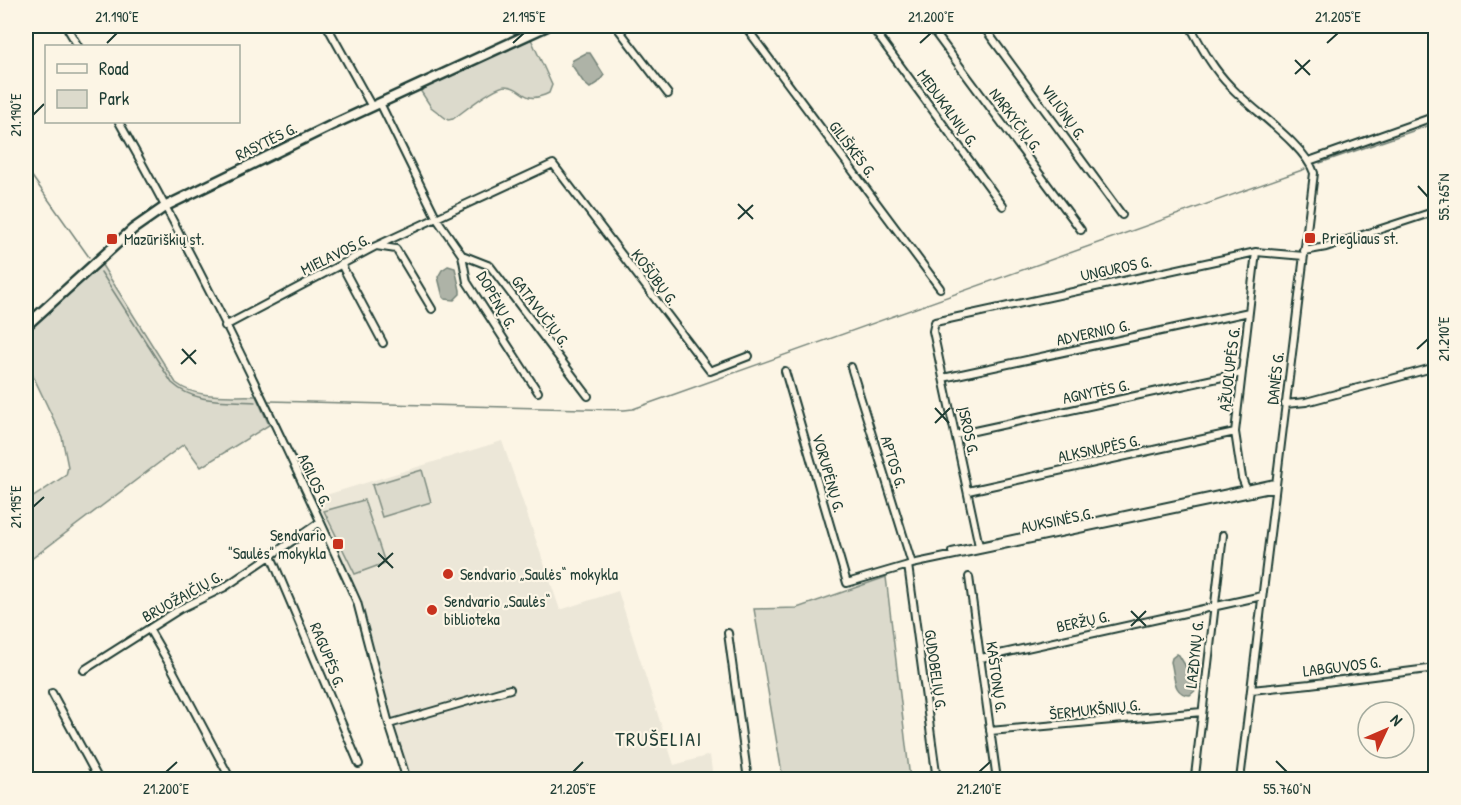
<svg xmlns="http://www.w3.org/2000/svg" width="1461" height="805" font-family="'Patrick Hand',sans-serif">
	<rect width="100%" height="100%" fill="#fcf5e5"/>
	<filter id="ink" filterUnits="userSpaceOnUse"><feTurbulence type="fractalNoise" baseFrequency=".0167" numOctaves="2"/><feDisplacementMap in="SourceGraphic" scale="12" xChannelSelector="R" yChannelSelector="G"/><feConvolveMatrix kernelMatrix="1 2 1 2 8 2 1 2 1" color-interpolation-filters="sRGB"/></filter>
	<g filter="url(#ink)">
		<!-- built -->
		<path fill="#ece7d8" d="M502,441L560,610L618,591L674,765L710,755L713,779H411L390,715L362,607L313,499Z"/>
		<!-- green -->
		<path fill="#dcdacc" stroke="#7e8c80" stroke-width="1.5" d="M531,39L552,85L549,93C522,106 524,86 505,86C494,86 463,112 453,119L448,120L431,107L420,90Z
			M100,262L176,383C198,400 229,395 256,396L269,425L201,467L184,444L26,563V502L66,475L68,467L62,437L26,361V331Z
			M422,470L431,502L382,517L372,485Z
			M364,500L385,563L355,574L324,511Z
			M886,577L910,779H783L754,609L797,608Z"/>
		<!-- water -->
		<path fill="#aeb3a7" stroke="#758479" stroke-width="1.5" d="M586,53H590L604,75L598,83L590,88L584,83L571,64L573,60Z
			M448,266L455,268L460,290V294L454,300L445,299L443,297L438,277L442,270Z
			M1177,654L1179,655L1197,685V689L1190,695C1172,695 1175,675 1171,662L1172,658Z"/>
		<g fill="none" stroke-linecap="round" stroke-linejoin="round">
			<!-- stream -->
			<path stroke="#758479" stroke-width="1.5" d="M1320,163L1436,123
				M26,170L31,175L89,257
				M101,272L172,383C195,404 226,400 255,402
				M269,401L624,410L633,409L1305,169"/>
			<defs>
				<path id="minor" d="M66,26L78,46
					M327,26L372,107
					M616,26L668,94
					M745,26L940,288
					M871,26L1003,206
					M930,26L1081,230
					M983,26L1122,215
					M1190,26C1202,48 1213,69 1231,87C1252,110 1305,145 1314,173L1240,780
					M380,103L437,219L462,255L467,282L538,392
					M119,122C203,271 277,426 348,582L357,602L389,724L407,780
					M1309,161L1436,116
					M376,246L553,164L710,371L749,356
					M1304,251L1326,247L1436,211
					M462,255L490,266L588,396
					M341,264L383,343
					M225,326L376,246L396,249L432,309
					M851,367L912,564
					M785,371L847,583L912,564L1265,490H1275
					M943,378L1249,312
					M1285,404L1306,402L1436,367
					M956,435L1241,373
					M1246,488L1242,478L1235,432L1256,252
					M968,491L1235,432
					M979,546L933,331L935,322L1256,252L1304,256
					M952,552L1275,483
					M271,556L359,764
					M908,565L937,780
					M969,577L997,780
					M149,629L171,667L231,780
					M728,633L748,780
					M981,658L1262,596
					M84,670L180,609L225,587L320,522
					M1251,690L1310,684L1436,668
					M52,693L99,780
					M389,724L510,689
					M990,731L1202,712
					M1195,776L1223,535"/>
				<path id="secondary" d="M26,326L133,229L166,206L330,126L547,26"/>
			</defs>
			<!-- minor casing -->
			<use href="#minor" stroke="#1f3d34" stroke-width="10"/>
			<!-- secondary casing -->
			<use href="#secondary" stroke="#1f3d34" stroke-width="13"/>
			<!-- minor -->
			<use href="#minor" stroke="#fcf5e5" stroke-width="6"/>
			<!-- secondary -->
			<use href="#secondary" stroke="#fcf5e5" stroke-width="8"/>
		</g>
	</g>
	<!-- ticks -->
	<path fill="none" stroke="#1f3d34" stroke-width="2" d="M107,43L117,33M513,43L524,33M920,43L931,33M1327,43L1338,33M1295,60L1310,75M1295,74L1310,60M33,115L44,104M1418,186L1428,197M738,204L753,219M738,219L753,205M182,349L196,364M1417,349L1428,339M181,364L196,350M935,408L949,423M935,423L950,408M33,507L44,497M378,553L393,568M378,567L393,553M1131,611L1146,626M1131,626L1146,611M1276,761L1287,772M166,772L177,762M573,772L583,762M979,772L990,762"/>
	<!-- markers -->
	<g fill="#c8321e" stroke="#fcf5e5" stroke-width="2">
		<rect x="1304" y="232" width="12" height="12" rx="3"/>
		<rect x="106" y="233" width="12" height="12" rx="3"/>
		<rect x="332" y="538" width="12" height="12" rx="3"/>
		<circle cx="448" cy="574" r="6"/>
		<circle cx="432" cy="610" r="6"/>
	</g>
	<g text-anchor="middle" stroke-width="4.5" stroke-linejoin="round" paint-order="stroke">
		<!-- street labels -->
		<g font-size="16" fill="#1f3d34" stroke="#fcf5e5">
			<text transform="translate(948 108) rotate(54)" y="6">MEDUKALNIŲ G.</text>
			<text transform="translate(1064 112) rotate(54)" y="6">VILIŪNŲ G.</text>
			<text transform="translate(1016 120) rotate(53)" y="6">NARKYČIŲ G.</text>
			<text transform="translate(266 141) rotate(-26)" y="6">RASYTĖS G.</text>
			<text transform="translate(853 149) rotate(53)" y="6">GILIŠKĖS G.</text>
			<text transform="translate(335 254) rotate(-26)" y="6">MIELAVOS G.</text>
			<text transform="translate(1116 268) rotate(-12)" y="6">UNGUROS G.</text>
			<text transform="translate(655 277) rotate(53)" y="6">KOŠŪBŲ G.</text>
			<text transform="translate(497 300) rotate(60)" y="6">DOPĖNŲ G.</text>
			<text transform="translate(541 311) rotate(53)" y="6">GATAVUČIŲ G.</text>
			<text transform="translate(1093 332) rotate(-12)" y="6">ADVERNIO G.</text>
			<text transform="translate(1229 369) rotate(-83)" y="6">ĄŽUOLUPĖS G.</text>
			<text transform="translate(1275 378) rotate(-83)" y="6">DANĖS G.</text>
			<text transform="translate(1096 391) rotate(-12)" y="6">AGNYTĖS G.</text>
			<text transform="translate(969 431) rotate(78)" y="6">ĮSROS G.</text>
			<text transform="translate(1099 448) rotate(-12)" y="6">ALKSNUPĖS G.</text>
			<text transform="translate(894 462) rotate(73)" y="6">APTOS G.</text>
			<text transform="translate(829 473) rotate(74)" y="6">VORUPĖNŲ G.</text>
			<text transform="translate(315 480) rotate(64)" y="6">AGILOS G.</text>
			<text transform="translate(1057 520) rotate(-12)" y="6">AUKSINĖS G.</text>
			<text transform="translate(182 596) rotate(-29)" y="6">BRUOŽAIČIŲ G.</text>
			<text transform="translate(1083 621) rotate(-12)" y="6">BERŽŲ G.</text>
			<text transform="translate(1194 654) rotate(-84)" y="6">LAZDYNŲ G.</text>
			<text transform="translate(328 655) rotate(68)" y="6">RAGUPĖS G.</text>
			<text transform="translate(1342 666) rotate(-7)" y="6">LABGUVOS G.</text>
			<text transform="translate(936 670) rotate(82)" y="6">GUDOBELIŲ G.</text>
			<text transform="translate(997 677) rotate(82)" y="6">KAŠTONŲ G.</text>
			<text transform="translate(1095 709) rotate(-6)" y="6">ŠERMUKŠNIŲ G.</text>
		</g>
		<!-- poi labels -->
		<g font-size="16" fill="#1f3d34" stroke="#fcf5e5" text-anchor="start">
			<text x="1322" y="244">Priegliaus st.</text>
			<text x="124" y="245">Mazūriškių st.</text>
			<text x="326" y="541" text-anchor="end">Sendvario<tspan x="326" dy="18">"Saulės" mokykla</tspan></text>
			<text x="460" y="580">Sendvario „Saulės“ mokykla</text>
			<text x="444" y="607">Sendvario „Saulės“<tspan x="444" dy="18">biblioteka</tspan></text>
		</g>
		<!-- quarter labels -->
		<g font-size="20" letter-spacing="1.5" fill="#1f3d34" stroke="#fcf5e5">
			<text x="659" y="746">TRUŠELIAI</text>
		</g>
	</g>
	<!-- margin -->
	<rect width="1461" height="805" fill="none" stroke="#fcf5e5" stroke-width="66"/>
	<!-- legend -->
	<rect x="45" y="45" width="195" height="78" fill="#fcf5e5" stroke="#a4ab9e" stroke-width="1.5"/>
	<rect x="57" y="64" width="30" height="9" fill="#fcf5e5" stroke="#a4ab9e" stroke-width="1.5"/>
	<text x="99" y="75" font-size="18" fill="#1f3d34">Road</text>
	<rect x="57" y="90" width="30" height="18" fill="#dcdacc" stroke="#a4ab9e" stroke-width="1.5"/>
	<text x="99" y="105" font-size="18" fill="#1f3d34">Park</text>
	<!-- north arrow -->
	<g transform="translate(1386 730) rotate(46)"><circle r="28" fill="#fcf5e5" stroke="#a4ab9e" stroke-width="1.5"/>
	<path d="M0-4.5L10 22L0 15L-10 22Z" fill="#c8321e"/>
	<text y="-9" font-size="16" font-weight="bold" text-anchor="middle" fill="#1f3d34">N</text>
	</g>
	<rect x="33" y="33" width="1395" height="739" fill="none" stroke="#1f3d34" stroke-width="2"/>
	<g font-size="15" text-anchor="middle" fill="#1f3d34">
		<text x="117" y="22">21.190°E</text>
		<text x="524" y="22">21.195°E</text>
		<text x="931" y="22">21.200°E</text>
		<text x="1338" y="22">21.205°E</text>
		<text transform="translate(16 115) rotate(-90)" y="5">21.190°E</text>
		<text transform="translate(1444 197) rotate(-90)" y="5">55.765°N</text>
		<text transform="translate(1444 339) rotate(-90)" y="5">21.210°E</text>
		<text transform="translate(16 507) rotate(-90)" y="5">21.195°E</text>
		<text x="166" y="794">21.200°E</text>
		<text x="573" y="794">21.205°E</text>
		<text x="979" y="794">21.210°E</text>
		<text x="1287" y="794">55.760°N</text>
	</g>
</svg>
